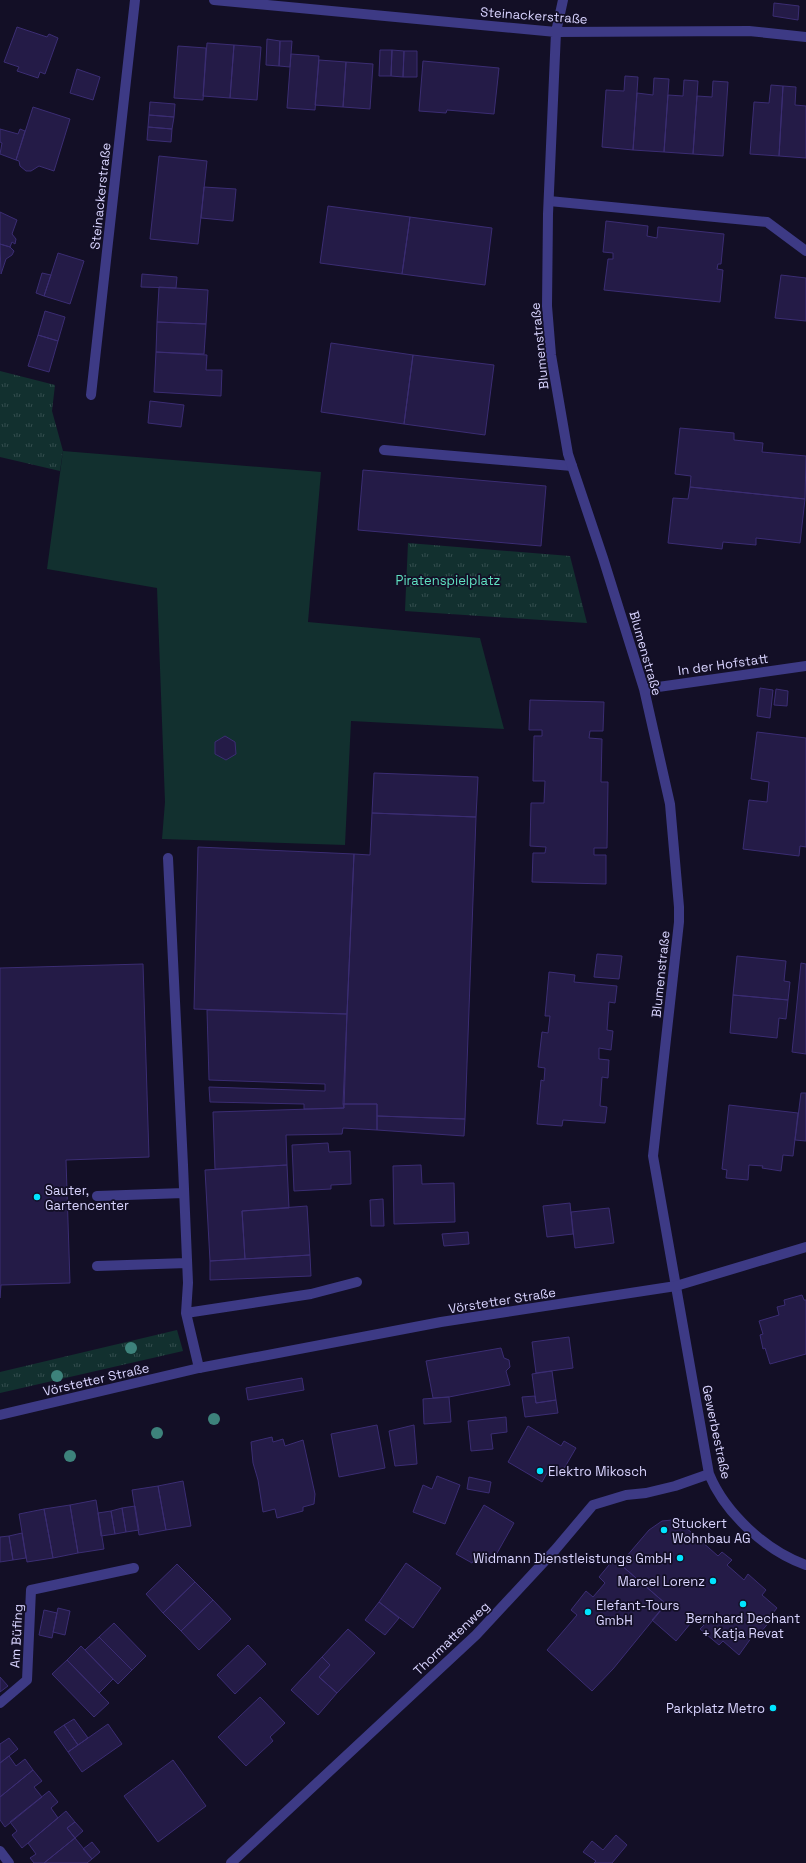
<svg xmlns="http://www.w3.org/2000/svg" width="806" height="1863" font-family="'Space Grotesk',sans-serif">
	<defs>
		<pattern id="grass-tufts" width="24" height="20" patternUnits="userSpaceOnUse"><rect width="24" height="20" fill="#12302f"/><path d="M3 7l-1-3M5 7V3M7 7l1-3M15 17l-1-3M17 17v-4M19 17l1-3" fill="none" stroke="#344d4e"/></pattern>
	</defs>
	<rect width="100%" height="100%" fill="#130f26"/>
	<!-- grass -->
	<path fill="url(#grass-tufts)" d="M0,371L55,385L52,411L63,451L60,471L0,457Z
		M408,543L570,556L587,623L405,611Z
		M177,1330L183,1351L0,1393V1372Z"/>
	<!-- garden -->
	<path fill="#12302f" d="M63,451L321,472L308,622L480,638L504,729L351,721L345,845L162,839L165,802L157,588L47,569Z"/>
	<!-- building -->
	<path fill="#241b47" stroke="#3b2d73" d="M774,3L799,6L798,20L773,16Z
		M17,27L47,37L49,34L58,38L45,74L40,72L38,78L17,71L19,67L4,62Z
		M267,39L280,41L279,66L266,65Z
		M280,41H292L290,67L279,66Z
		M207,43L234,45L230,98L203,96Z
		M234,45L261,47L257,100L230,98Z
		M178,46L206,48L203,100L174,98Z
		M380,50H392L391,76H379Z
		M392,50L404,51L403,77L391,76Z
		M404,51H417V77H403Z
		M291,54L319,56L315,110L287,108Z
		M319,60L346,62L343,107L315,105Z
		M423,61L499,68L494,114L447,110L446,113L419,111Z
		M346,62L373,64L370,109L343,107Z
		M77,69L100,77L93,100L70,93Z
		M625,76L638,77L633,150L602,147L606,90L624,91Z
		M654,78L669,79L664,152L633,150L637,93L653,95Z
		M684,80L698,81L693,154L664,152L668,95L683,96Z
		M713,81L728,82L723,156L693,154L697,96L712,97Z
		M771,85L783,86L779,156L750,154L754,102L769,103Z
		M783,86L796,87L795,105L806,106V158L779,156Z
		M150,102L175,104L174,117L149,115Z
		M33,107L70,119L54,171L39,166L31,171H26L20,166L19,161L16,160Z
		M149,115L174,117L172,129L148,127Z
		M148,127L172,129L171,142L147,140Z
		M0,129L18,134L20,129L25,131L16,160L0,154L2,143L0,142Z
		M159,156L207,161L198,244L150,239Z
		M204,187L236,189L233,221L201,218Z
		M328,206L410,217L402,274L320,263Z
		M0,212L17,220L12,234L16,239L15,244L12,242L10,247L0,244Z
		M410,217L492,228L485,285L402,274Z
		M606,221L648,226L647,236L657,238L658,227L724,234L721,264H718L717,269L723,270L720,302L604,290L608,259H613V253L603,252Z
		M0,244L10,247L14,251L12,255L6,259L1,274Z
		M58,253L84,261L70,304L44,296Z
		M42,273L51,275L44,296L36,293Z
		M142,274L177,277L176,288L141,287Z
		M781,275L806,278V321L775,318Z
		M159,287L208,290L206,324L157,322Z
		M45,311L65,317L58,341L38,335Z
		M157,322L206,324L204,354L156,352Z
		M38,335L58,341L49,372L28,366Z
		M331,343L413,355L404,424L321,412Z
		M156,352L207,355L206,370H222L221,396L154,392Z
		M413,355L494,365L485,435L404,424Z
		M150,401L184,405L181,427L148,423Z
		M680,428L734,433V440L763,443L762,452L806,456L805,499L690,487L691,476L675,474Z
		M363,470L546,486L541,546L358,530Z
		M690,487L805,499L800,543L756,538V545L723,542L722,549L668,543L673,498L688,499Z
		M760,688L773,690L770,718L757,716Z
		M776,689L788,691L787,706L774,705Z
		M530,700L604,702L603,731H590L589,738L602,739L601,782H608L607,848H594V855H606V884L532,882L533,853H545L546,847L530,846L531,803H544L545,781H533L534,736H542V730H529Z
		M757,732L806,738V847L800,846L799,856L743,849L749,800L767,802L769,782L751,779Z
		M225,736L235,742L236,754L226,760L215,754V742Z
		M374,773L478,777L476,817L372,813Z
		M372,813L476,817L465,1119L377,1116V1104H343L354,854L370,855Z
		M198,847L354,854L347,1014L194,1009Z
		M597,954L622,956L619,979L594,977Z
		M737,956L786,961L784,981L790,982L788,1000L733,995Z
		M801,963L806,964V1054L792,1052Z
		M143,964L149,1157L66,1160L70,1283L1,1285L0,1298V968Z
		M549,972L575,975L574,982L617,986L615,1003L609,1002L607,1030L613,1031L611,1050L599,1048V1059L609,1060L608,1078L602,1077L600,1106L607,1107L605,1123L563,1120L562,1126L537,1124L541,1080L544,1081L545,1068L538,1067L542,1032L548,1033L550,1016H545Z
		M733,995L788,1000L786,1019L779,1018L777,1038L730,1033Z
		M207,1010L347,1014L344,1108L304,1109V1104L210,1102L209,1087L325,1091V1084L209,1080Z
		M801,1093H806V1141L795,1140Z
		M343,1104H377V1130L343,1128L342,1134L286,1135L287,1165L215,1169L213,1112L344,1108Z
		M729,1105L798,1113L793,1156L783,1155L781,1171L762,1168L763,1166L749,1165L748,1180L726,1178L727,1170L722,1169Z
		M377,1116L465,1119L464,1136L377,1130Z
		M328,1143L329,1152L350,1151L351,1184L331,1185V1189L294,1191L292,1145Z
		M287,1165L289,1208L242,1211L245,1259L210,1261L205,1170Z
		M421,1165L422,1184L454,1183L455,1222L394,1224L393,1166Z
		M383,1199L384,1226H371L370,1200Z
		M570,1203L573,1234L547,1237L543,1206Z
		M307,1206L310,1255L245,1259L242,1211Z
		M609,1208L614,1243L575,1248L571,1212Z
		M468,1232L469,1244L444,1246L442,1234Z
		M310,1255L311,1276L210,1280V1261Z
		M802,1295L804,1300H806V1354L770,1364L765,1348L763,1349L760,1335L763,1334L759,1321L779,1315L777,1307L785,1305L784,1300Z
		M569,1337L573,1368L536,1373L532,1342Z
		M501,1348L504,1358L509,1360L510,1367L506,1371L510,1385L449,1397L433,1398L426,1361Z
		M552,1371L556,1400L536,1403L532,1374Z
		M302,1378L304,1390L248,1400L246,1388Z
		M535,1396L536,1403L556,1400L558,1413L525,1417L522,1397Z
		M449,1397L451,1422L424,1424L423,1399Z
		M506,1417L507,1432L491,1434L493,1449L471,1451L468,1421Z
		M377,1425L385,1468L339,1477L331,1434Z
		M414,1425L417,1464L395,1466L389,1431Z
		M528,1426L561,1446L564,1441L576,1448L562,1472L551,1466L542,1482L508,1462Z
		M272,1437L273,1442L283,1439L285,1446L303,1440L315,1494L314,1504L303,1507V1511L277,1518L275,1509L263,1512L258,1480L253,1463L251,1442Z
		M437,1476L460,1485L445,1524L413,1512L423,1485L432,1489Z
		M469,1477L491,1482L489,1493L467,1489Z
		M183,1481L191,1526L166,1530L158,1486Z
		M158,1486L166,1530L139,1535L132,1490Z
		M96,1500L104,1549L78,1553L70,1505Z
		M70,1505L78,1553L53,1558L44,1509Z
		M484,1505L514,1523L492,1562L478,1554L472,1563L456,1554Z
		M135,1506L139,1530L126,1532L122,1508Z
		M122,1508L126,1532L115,1534L111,1511Z
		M44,1509L53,1558L27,1562L19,1514Z
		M111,1511L115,1534L101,1536L98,1513Z
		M672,1520L684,1526L718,1556L722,1552L732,1560L727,1565L744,1580L748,1574L766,1590L762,1595L777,1608L769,1618L770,1621L760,1633L754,1634L739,1655L723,1641L719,1645L700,1629L704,1625L695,1618L676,1641L652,1620L666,1604L620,1564L649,1530L662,1521Z
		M22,1533L26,1558L13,1560L9,1536Z
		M9,1536L13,1560L0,1562V1537Z
		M614,1559L666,1604L613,1669L592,1691L547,1650L577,1615L571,1610L586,1591L593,1597L605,1583L599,1577Z
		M406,1563L441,1588L413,1628L379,1602Z
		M177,1564L195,1582L163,1613L146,1594Z
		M195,1582L213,1600L181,1631L163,1613Z
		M213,1600L231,1619L199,1650L181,1631Z
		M379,1602L399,1618L385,1635L365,1620Z
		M58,1608L70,1611L65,1635L53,1632Z
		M44,1610L57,1613L52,1638L39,1635Z
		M114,1623L146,1656L132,1670L99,1637Z
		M348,1629L375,1653L337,1693L319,1677L330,1665L322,1657Z
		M99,1637L132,1670L118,1684L85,1650Z
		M248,1645L266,1664L235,1694L217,1675Z
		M81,1646L113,1679L99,1693L67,1660Z
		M322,1657L330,1665L319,1677L337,1693L318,1715L291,1690Z
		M67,1660L109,1703L94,1717L52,1674Z
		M0,1677L8,1686L0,1692Z
		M260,1697L285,1723L270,1737L273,1741L246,1766L218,1737Z
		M74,1719L88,1738L78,1745L64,1725Z
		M108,1724L122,1744L82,1772L68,1752Z
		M64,1725L78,1745L68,1752L54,1732Z
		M9,1738L18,1749L0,1763V1744Z
		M9,1756L16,1766L25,1759L33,1770L0,1797V1763Z
		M173,1760L206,1806L158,1842L124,1796Z
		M33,1770L42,1781L34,1787L42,1797L5,1827L0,1820V1797Z
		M49,1791L58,1802L51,1808L58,1818L22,1848L12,1835L17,1831L10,1822Z
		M66,1811L75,1822L67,1828L75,1838L44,1863H34L30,1858L36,1854L28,1843Z
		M75,1822L83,1831L75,1838L67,1828Z
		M616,1835L627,1845L612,1863H594L596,1861L583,1852L592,1841L603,1850Z
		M75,1838L92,1859L87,1863H44Z
		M92,1842L100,1852L92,1859L83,1849Z"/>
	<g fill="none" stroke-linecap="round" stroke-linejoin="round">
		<!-- service -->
		<path stroke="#3d3a85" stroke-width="10" d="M549,201L767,222L806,251
			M384,450L572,466
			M168,858L183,1165L188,1283L186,1313
			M97,1196L184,1193
			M97,1266L187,1263
			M199,1368L186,1313L311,1294L357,1282"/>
		<!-- minor -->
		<path stroke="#3d3a85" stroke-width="10" d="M214,0L556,32L749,31L806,37
			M563,0L556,32L548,214L547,306L551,355L568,454L603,558L644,689L670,804L679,907V922L653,1156L709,1474C725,1513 766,1551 806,1565
			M91,395L135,0
			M644,689L806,666
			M0,1703L27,1680L31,1590L134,1568
			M0,1851L9,1863
			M231,1863L476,1635L555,1550L593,1505L626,1495L646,1493L675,1486L709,1474"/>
		<!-- tertiary -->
		<path stroke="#3d3a85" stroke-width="10" d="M0,1415L199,1368L441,1322L676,1286L806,1247"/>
	</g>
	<!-- trees -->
	<g fill="#3d827b">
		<circle cx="131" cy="1348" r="6"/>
		<circle cx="57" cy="1376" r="6"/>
		<circle cx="214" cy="1419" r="6"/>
		<circle cx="157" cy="1433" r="6"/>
		<circle cx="70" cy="1456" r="6"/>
	</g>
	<!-- markers -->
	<g fill="#00e5ff" stroke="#130f26" stroke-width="1.5">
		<circle cx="37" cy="1197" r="4"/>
		<circle cx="540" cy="1471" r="4"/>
		<circle cx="664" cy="1530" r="4"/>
		<circle cx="680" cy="1558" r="4"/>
		<circle cx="713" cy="1581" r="4"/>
		<circle cx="743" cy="1604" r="4"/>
		<circle cx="588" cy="1612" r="4"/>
		<circle cx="773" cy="1708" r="4"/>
	</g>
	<g text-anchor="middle" stroke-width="3.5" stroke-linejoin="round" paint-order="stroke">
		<!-- street labels -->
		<g font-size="13" fill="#d9d4ff" stroke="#130f26">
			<text transform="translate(534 15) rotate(4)" y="5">Steinackerstraße</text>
			<text transform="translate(100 196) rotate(-84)" y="5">Steinackerstraße</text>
			<text transform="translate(539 346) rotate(-96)" y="5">Blumenstraße</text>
			<text transform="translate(646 653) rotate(74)" y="5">Blumenstraße</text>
			<text transform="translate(723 664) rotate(-8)" y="5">In der Hofstatt</text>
			<text transform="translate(660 974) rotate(-84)" y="5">Blumenstraße</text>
			<text transform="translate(502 1300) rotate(-9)" y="5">Vörstetter Straße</text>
			<text transform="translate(96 1379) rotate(-13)" y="5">Vörstetter Straße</text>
			<text transform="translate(717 1432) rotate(78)" y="5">Gewerbestraße</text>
			<text transform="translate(16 1636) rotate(-87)" y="5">Am Büfing</text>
			<text transform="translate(451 1638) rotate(-44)" y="5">Thormattenweg</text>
		</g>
		<!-- park labels -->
		<g font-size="13" fill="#5fe0c0" stroke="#130f26">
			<text x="448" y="585">Piratenspielplatz</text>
		</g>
		<!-- poi labels -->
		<g font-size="13" fill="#d9d4ff" stroke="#130f26" text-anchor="start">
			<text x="45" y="1195">Sauter,<tspan x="45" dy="15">Gartencenter</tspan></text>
			<text x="548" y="1476">Elektro Mikosch</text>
			<text x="672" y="1528">Stuckert<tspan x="672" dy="15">Wohnbau AG</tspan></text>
			<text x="672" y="1563" text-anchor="end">Widmann Dienstleistungs GmbH</text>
			<text x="705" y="1586" text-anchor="end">Marcel Lorenz</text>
			<text x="596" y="1610">Elefant-Tours<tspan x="596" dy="15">GmbH</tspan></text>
			<text x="743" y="1623" text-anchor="middle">Bernhard Dechant<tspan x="743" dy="15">+ Katja Revat</tspan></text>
			<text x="765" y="1713" text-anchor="end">Parkplatz Metro</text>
		</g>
	</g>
</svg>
